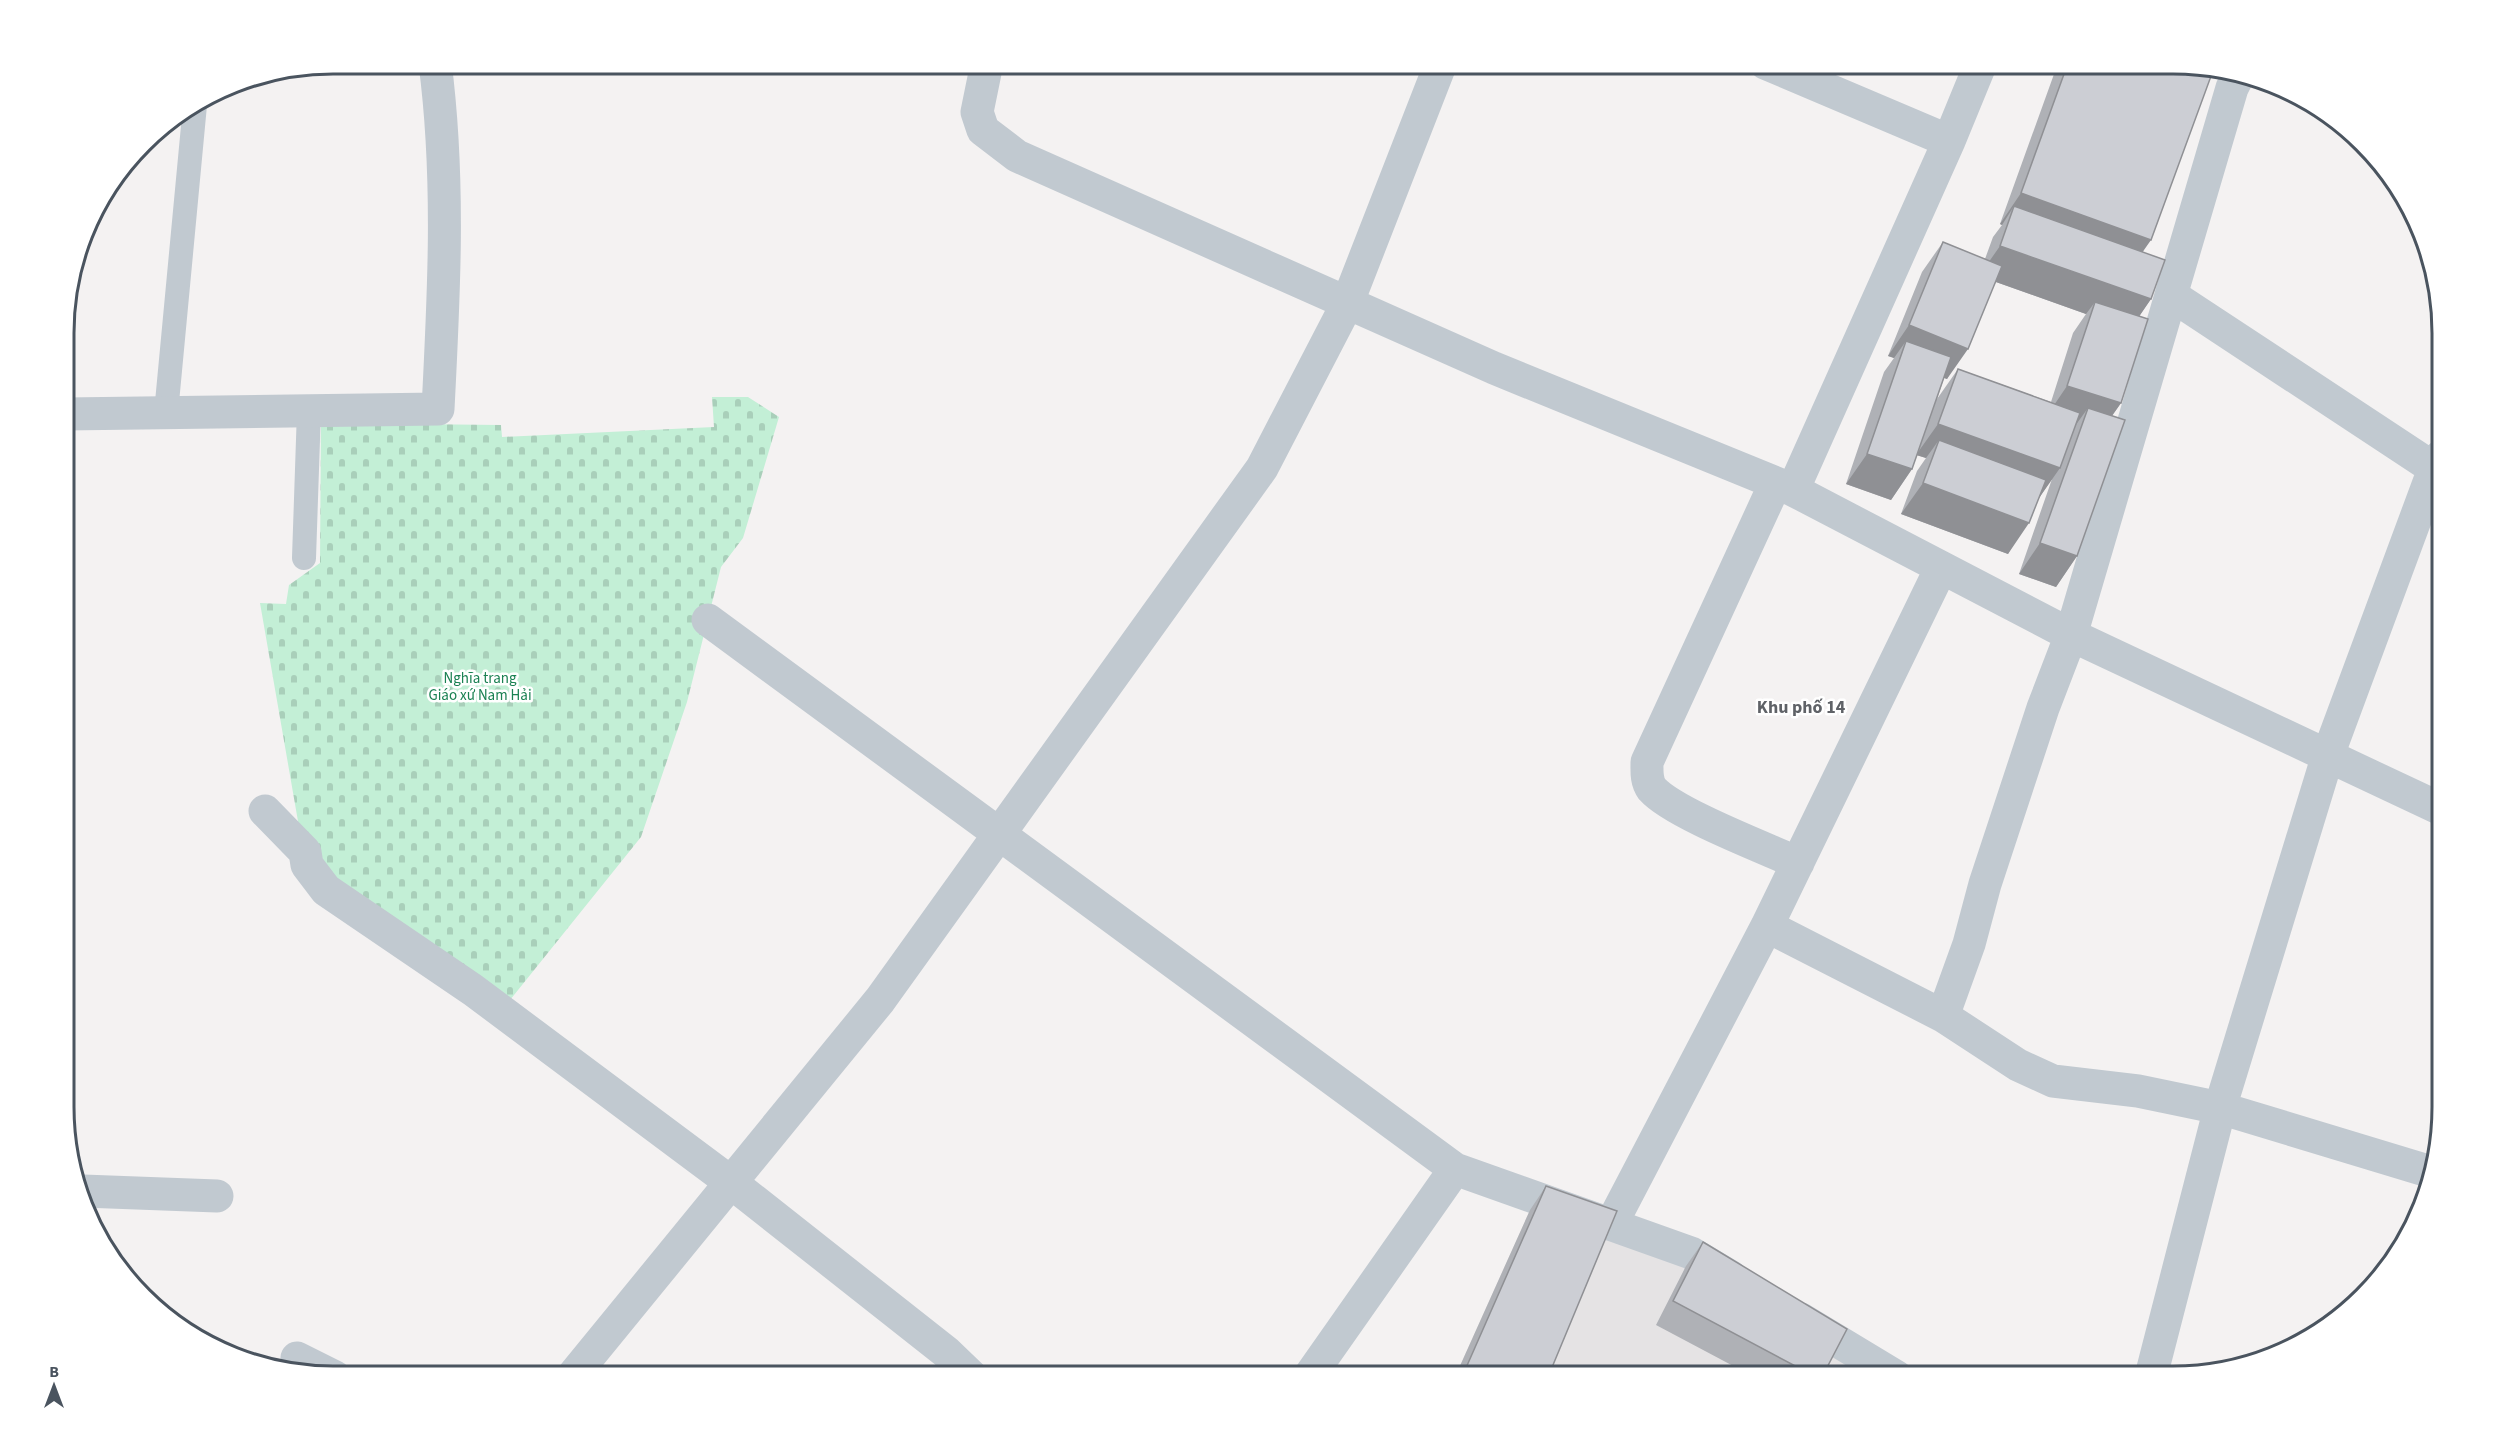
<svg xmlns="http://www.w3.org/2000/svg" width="2505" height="1440" font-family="'Source Sans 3',sans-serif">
	<defs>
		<pattern id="cemetery-stones" width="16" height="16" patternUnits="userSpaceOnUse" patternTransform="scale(1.5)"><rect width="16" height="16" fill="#c3efd6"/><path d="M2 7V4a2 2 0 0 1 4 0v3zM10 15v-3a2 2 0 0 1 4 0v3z" fill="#a9cfba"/></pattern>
	</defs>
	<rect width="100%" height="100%" fill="#f4f2f2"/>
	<!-- education -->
	<path fill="#e5e3e4" d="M1530,1210L1686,1266L1869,1377H1455Z"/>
	<!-- cemetery -->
	<path fill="url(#cemetery-stones)" d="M712,397H748L779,417L743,538L721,567L687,702L641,837L510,1000L337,881L299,827L260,603L286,604L289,585L320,563L321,423L501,425L502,437L714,427Z"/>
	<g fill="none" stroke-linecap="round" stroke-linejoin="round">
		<!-- service -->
		<path stroke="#c1c9d0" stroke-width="24" d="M166,413L195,105
			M304,558L309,410"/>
		<!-- minor -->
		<path stroke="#c1c9d0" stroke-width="33" d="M987,63L977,112L983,130L1017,156L1494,368L1793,490L2071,635L2441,809
			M1765,63L1949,141
			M2171,295L2441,473
			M65,414L438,409C444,294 450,178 435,63
			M1775,484L1647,762C1647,771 1646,781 1652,789C1673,813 1765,848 1798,863
			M1793,490L1949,141L1981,63
			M708,620L1455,1169L1691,1253L1731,1277
			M265,811L305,852L307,865L326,890L473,990L733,1184L946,1352L972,1377
			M1767,926L1943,1016L2018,1065L2053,1081L2138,1091L2220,1108L2428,1171
			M1943,1016L1969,944L1985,884L2043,708L2071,635L2232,88L2240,72
			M83,1191L217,1196
			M1612,1223L1767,926L1941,568
			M1801,1319L1897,1377
			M297,1358L335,1377
			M2151,1376L2220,1108L2328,755L2434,469L2441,456
			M572,1377L880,1000L1262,468L1347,304L1441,63
			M1309,1377L1455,1169"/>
	</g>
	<!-- wall -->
	<path fill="#afb1b6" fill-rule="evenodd" d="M2058,63H2173L2143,252L2151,299L2139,316L2121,403L2112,416L2077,556L2056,587L2019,574L2052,479L2039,498L2008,554L1901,514L1917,471L1926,458L1917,455L1912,469L1891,500L1846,484L1884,372L1894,358L1888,356L1922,272L1943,242L1985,259L1993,237L2002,225L2000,224ZM1996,282L2086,314L2073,333L2051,402L1958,369L1937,399L1944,378L1947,379Z
		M1546,1186L1548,1377H1455L1530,1210Z
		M1703,1242L1822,1377H1754L1656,1325L1686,1266Z"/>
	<!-- shaded-wall -->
	<path fill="#8f9094" d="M2021,193L2151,240L2130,270L2014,206L2002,225L2000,224Z
		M2000,246L2151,299L2130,330L2095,302L2086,314L1979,276Z
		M1909,325L1968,349L1947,379L1899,360L1906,341L1894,358L1888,356Z
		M2067,386L2121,403L2099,434L2088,408L2075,426L2046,417Z
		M1938,424L2060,468L2039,498L1939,440L1926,458L1916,455Z
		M1867,454L1912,469L1891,500L1846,484Z
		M1923,483L2029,523L2008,554L1901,514Z
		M2040,543L2077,556L2056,587L2019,574Z"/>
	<!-- building -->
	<path fill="#ccced4" stroke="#8f9094" stroke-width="1.5" d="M2068,63H2173L2214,68L2151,240L2021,193Z
		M2014,206L2165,260L2151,299L2000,246Z
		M1943,242L2002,266L1968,349L1909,325Z
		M2095,302L2148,319L2121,403L2067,386Z
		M1906,341L1951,357L1912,469L1867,454Z
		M1958,369L2080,413L2060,468L1938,424Z
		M2088,408L2125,420L2077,556L2040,543Z
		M1939,440L2046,480L2029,523L1923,483Z
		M1546,1186L1617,1211L1548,1377H1462Z
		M1703,1242L1847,1329L1822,1377H1816L1673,1301Z"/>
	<g text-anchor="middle" stroke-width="5" stroke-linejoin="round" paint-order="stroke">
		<!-- park labels -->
		<g font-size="15" fill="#1a8152" stroke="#fff">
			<text x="480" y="683">Nghĩa trang<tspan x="480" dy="17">Giáo xứ Nam Hải</tspan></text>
		</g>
		<!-- quarter labels -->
		<g font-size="18" font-weight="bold" fill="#5f6267" stroke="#fff">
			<text x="1801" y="713">Khu phố 14</text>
		</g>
	</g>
	<!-- crop -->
	<path d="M0 0H2505V1440H0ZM333 74H2173A259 259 0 0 1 2432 333V1107A259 259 0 0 1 2173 1366H333A259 259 0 0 1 74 1107V333A259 259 0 0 1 333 74Z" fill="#fff" fill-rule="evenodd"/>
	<path fill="none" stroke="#4a545f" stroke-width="3" d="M333 74H2173A259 259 0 0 1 2432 333V1107A259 259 0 0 1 2173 1366H333A259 259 0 0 1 74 1107V333A259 259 0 0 1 333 74Z"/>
	<!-- north arrow -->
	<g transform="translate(54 1386)" stroke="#ffffff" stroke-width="4.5" paint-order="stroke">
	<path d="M0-4.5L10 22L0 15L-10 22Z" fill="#4a545f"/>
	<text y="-9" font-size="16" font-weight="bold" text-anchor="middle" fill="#4a545f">B</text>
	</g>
</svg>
